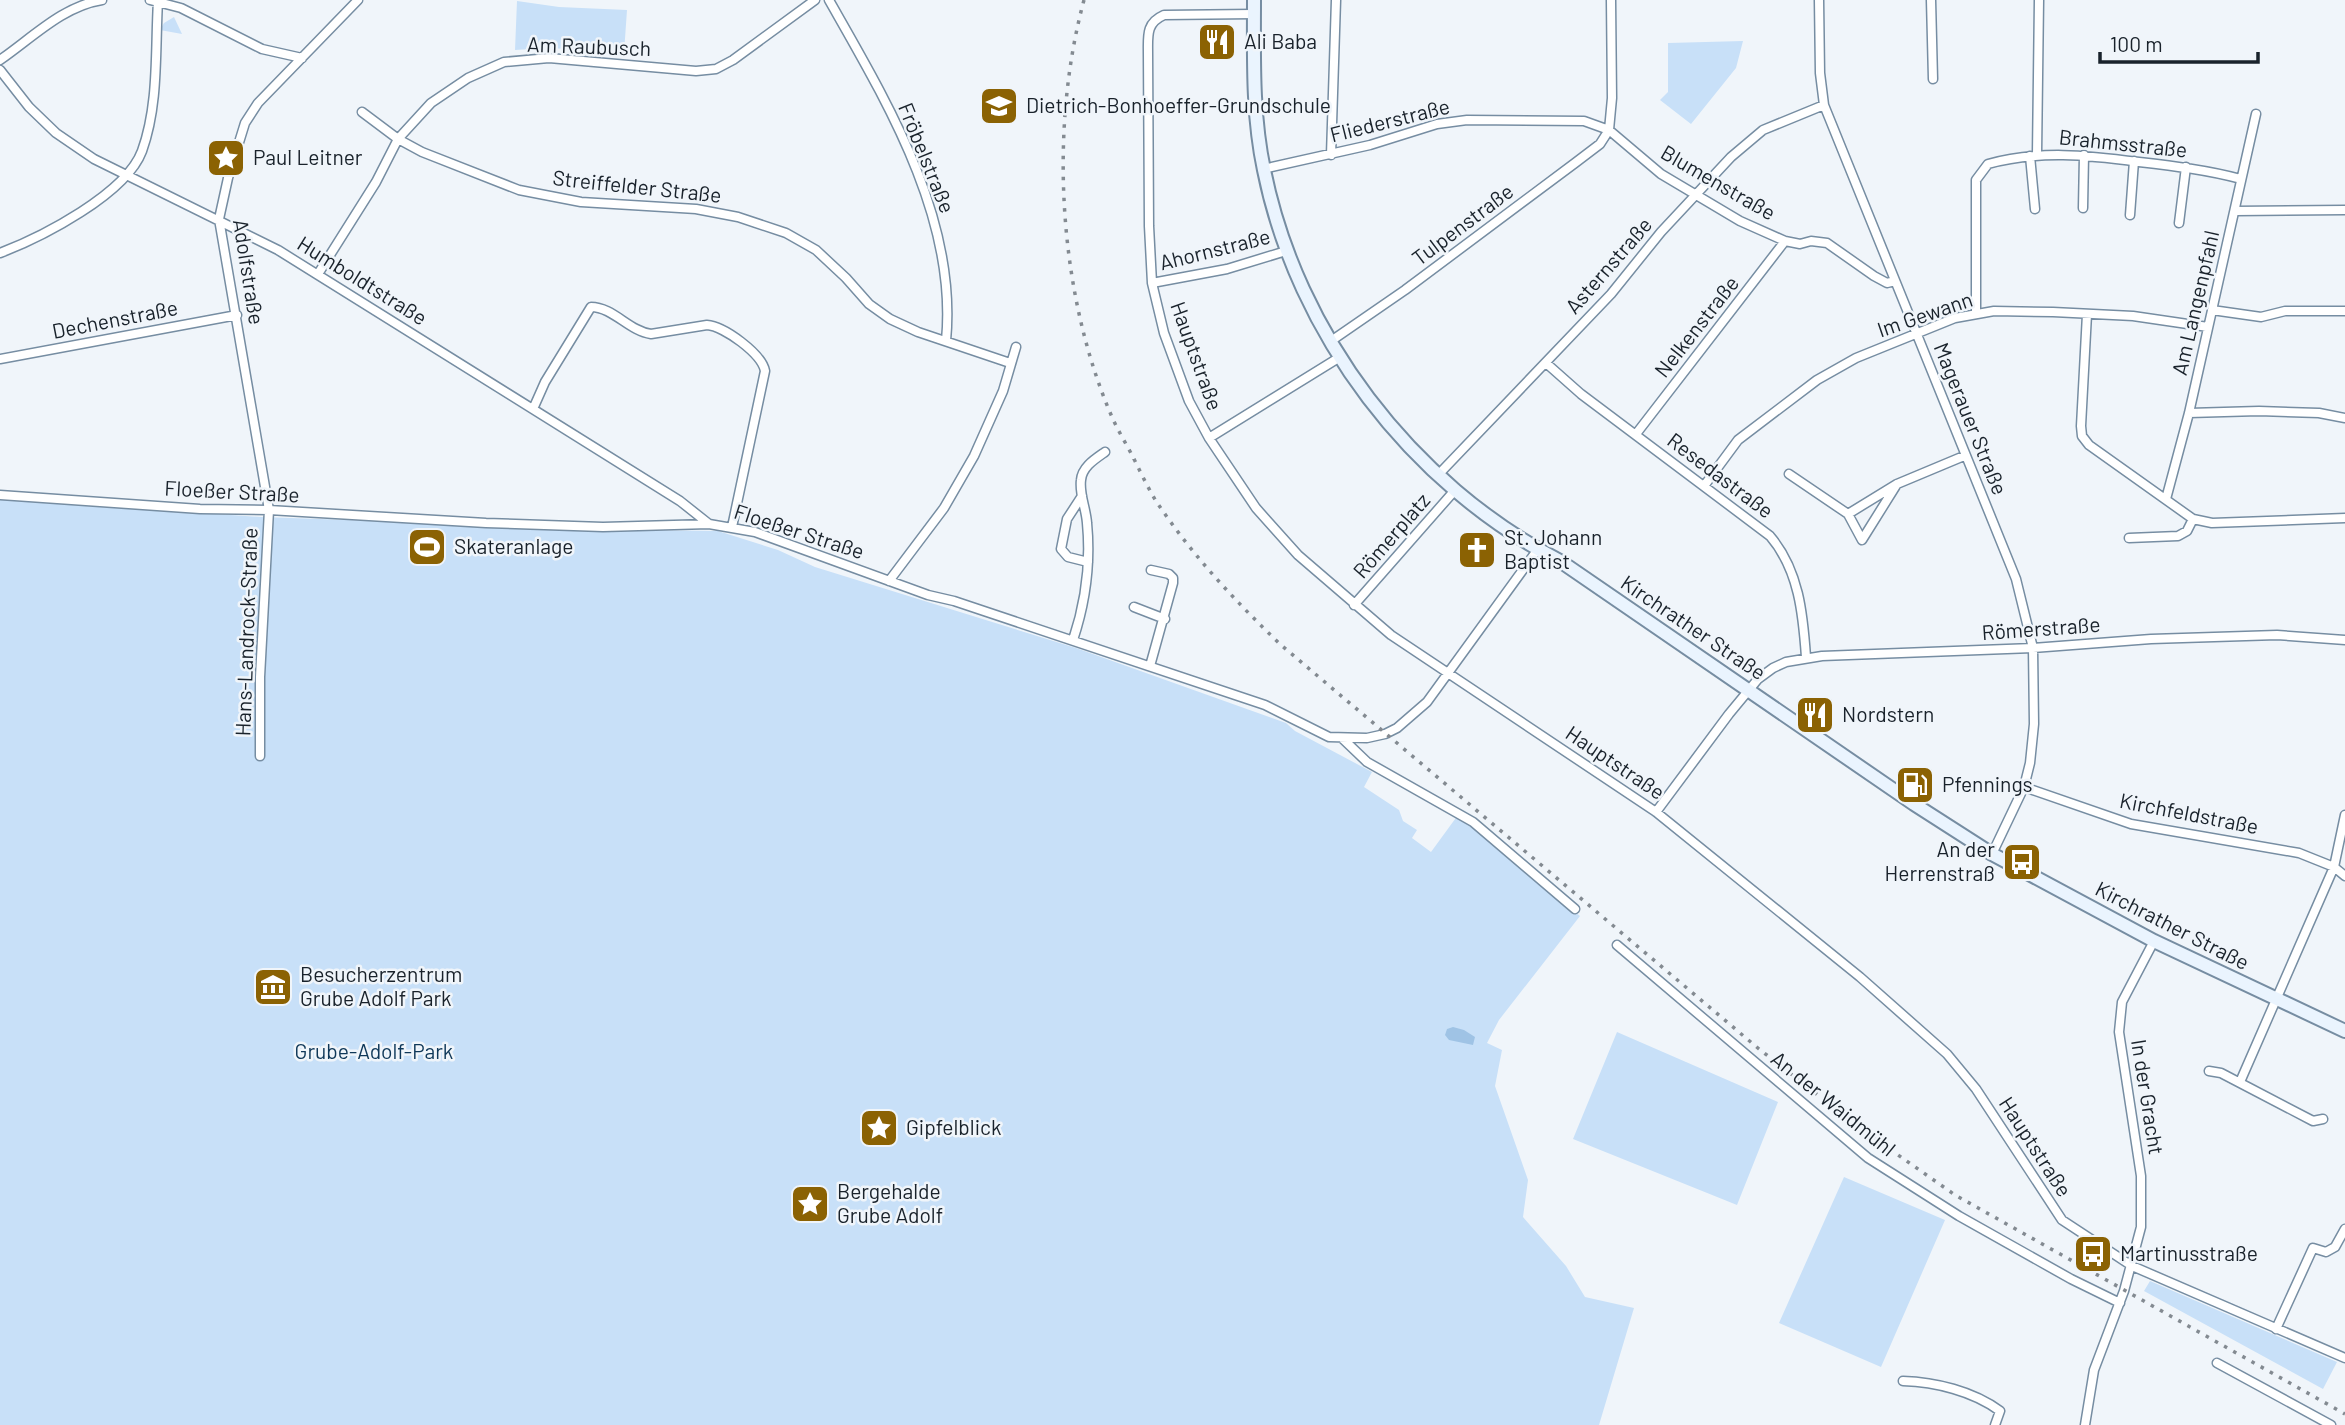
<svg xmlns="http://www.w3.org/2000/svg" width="2345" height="1425" font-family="Barlow,sans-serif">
	<rect width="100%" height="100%" fill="#f0f5fa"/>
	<!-- green -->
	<path fill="#c8e0f8" d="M517,1L559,7L627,10L624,53L617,51L546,48L515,50Z
		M174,17L182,34L160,30L164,23Z
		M1743,41L1736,68L1691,124L1660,100L1668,92V43Z
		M0,499L261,517L496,525V528L718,531L778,550L815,567L1076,648L1286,723L1295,731L1372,772L1364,787L1399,810L1403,821L1417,830L1412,838L1431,852L1458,815L1580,916L1499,1020L1487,1043L1502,1050L1495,1086L1528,1180L1523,1217L1566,1266L1585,1297L1634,1308L1599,1425H0Z
		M1617,1032L1778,1102L1737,1205L1573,1139Z
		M1844,1177L1945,1220L1881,1367L1779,1323Z
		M2150,1281L2337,1362L2323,1389L2144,1291Z"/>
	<!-- water -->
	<path fill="#9fc3e5" d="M1453,1027L1464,1030L1475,1037L1473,1045L1449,1040L1445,1035L1447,1029Z"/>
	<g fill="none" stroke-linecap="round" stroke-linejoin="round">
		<defs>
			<path id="street" d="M150,0L181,8L262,49L302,58
				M829,0C887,102 958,219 946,341
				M1611,0L1612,98L1609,130L1661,174L1740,221L1785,241L1800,244L1811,241L1827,243L1874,276L1887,283L1895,281
				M1819,0L1820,73L1824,105L2016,579L2033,648L2034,724L2030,763L2024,787L1992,854
				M1931,0L1933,79
				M1254,14L1164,15C1146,23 1148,35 1148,53L1149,226L1152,283L1164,333L1189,401L1209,438L1256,508L1298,555L1391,635L1656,812L1860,977L1947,1054L1976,1089L2062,1220L2132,1266L2345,1358
				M0,60C32,38 63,6 102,0
				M0,70L29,107L56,133L94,159L278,250L680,501L709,524
				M362,112L398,139L422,152L519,190L581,202L696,209L738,217L786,233L816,250L846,278L869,304L890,319L918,332L1010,363
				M2037,154L2039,0
				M1331,155L1336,0
				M2030,156L2035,209
				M1263,169L1370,145L1437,124L1467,120L1584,121L1609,130L1600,144L1575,163L1405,290L1331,341
				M2083,208L2084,155
				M2235,211L2345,210
				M2130,215L2134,161
				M2179,223L2186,167
				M0,253C42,237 126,194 142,151C159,104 155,51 158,1
				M318,274L376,182L398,139L431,103L468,78L504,62L549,58L696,71L716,69L733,60L815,0
				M1152,283L1227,269L1286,251
				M2212,310L2261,317L2285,311H2345
				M1976,313V180L1988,164C2040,150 2086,155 2139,162C2174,166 2207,170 2241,179
				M2087,314L2081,426L2082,436L2089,445L2193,519L2212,523L2345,518
				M0,359L237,315
				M1546,363L1581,394L1770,536C1799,570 1803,614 1806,657
				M533,409L545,382L591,307C613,307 629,331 651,334L707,325C724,326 762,354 765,371L732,527
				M2189,413L2259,411L2319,413L2345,418
				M1636,434L1785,241
				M1209,438L1340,357
				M1789,474L1848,514
				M1438,475L1611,294L1661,232L1731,157L1763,130L1824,105
				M1897,484L1862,540L1848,514L1897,484L1964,456
				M1704,486L1738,440L1817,380L1856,358L1955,318L1994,311L2053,312L2133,316L2208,327
				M0,495L200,509L269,510L486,523L603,527L709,524L755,532L928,595L954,601L1265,705L1329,737L1367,738L1385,734L1397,728L1427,702L1538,549
				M1082,496L1067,519L1061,549L1068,557L1088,562
				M2166,499L2189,413L2256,114
				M2129,538L2178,536L2187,531L2193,519
				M889,581L944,508L974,456L1003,391L1016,347
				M1354,605L1456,489
				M1134,607L1165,619
				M1073,640C1086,601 1091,564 1087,523C1086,508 1079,494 1081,480C1082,467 1095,459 1105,452
				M1150,666L1173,583V578L1169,574L1151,570
				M1343,739L1367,762L1473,822L1575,909
				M260,756V677L269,510L219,219L228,178L245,123L258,103L358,0
				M2024,787L2131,824L2299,853L2334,867L2345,876
				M1656,812L1729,714L1758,679L1773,668L1786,662L1822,656L2033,648L2151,639L2277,635L2345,640
				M1617,945L1868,1158L1959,1216L2071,1279L2120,1303
				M2209,1071L2221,1073L2313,1121L2323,1119
				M2240,1082L2334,867L2345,815
				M2276,1329L2313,1248L2326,1252L2335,1247L2345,1229
				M2217,1363L2331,1425
				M1903,1381C1935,1382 1973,1391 2000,1411L1995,1425
				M2085,1425L2094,1370L2124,1291L2141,1227V1176L2119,1032L2122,1002L2154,941"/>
			<path id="secondary" d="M1254,0C1254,56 1252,114 1264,170C1297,334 1411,484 1560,561L1914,804L1992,854L2154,941L2345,1031"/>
		</defs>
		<!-- street casing -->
		<use href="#street" stroke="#768da2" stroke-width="11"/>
		<!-- secondary casing -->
		<use href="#secondary" stroke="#768da2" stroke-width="16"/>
		<!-- street -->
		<use href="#street" stroke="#fff" stroke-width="8"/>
		<!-- secondary -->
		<use href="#secondary" stroke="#eaf4fe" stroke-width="12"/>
		<!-- rail -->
		<path stroke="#838a91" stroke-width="3.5" stroke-dasharray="3.5 7" stroke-linecap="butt" d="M1084,0C1049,129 1058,293 1112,417C1118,431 1127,445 1134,459C1141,473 1148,488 1156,501C1192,555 1235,601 1281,645L1759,1049L1864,1131L1955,1195L2345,1414"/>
	</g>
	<!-- icons -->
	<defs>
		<symbol id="restaurant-square" viewBox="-11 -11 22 22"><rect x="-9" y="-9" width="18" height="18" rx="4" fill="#8b6203" stroke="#f0f5fa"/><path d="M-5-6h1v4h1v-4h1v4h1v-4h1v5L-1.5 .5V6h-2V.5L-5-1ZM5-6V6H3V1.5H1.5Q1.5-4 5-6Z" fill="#fff"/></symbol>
		<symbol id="school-square" viewBox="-11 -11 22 22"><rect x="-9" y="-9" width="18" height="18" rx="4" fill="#8b6203" stroke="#f0f5fa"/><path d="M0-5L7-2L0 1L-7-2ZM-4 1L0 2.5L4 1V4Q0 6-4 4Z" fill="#fff"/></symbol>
		<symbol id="sight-square" viewBox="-11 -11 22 22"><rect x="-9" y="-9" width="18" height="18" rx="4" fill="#8b6203" stroke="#f0f5fa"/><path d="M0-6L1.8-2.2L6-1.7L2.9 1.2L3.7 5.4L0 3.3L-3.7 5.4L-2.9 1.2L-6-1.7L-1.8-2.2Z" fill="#fff"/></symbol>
		<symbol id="stadium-square" viewBox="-11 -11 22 22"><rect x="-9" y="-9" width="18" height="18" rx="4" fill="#8b6203" stroke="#f0f5fa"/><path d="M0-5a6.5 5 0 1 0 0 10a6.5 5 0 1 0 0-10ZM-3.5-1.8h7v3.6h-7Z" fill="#fff"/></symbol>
		<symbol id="church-square" viewBox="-11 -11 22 22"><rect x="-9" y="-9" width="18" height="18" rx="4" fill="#8b6203" stroke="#f0f5fa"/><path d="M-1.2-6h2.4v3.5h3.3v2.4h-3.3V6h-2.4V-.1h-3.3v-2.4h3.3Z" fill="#fff"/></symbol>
		<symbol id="fuel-square" viewBox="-11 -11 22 22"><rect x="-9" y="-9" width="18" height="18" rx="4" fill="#8b6203" stroke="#f0f5fa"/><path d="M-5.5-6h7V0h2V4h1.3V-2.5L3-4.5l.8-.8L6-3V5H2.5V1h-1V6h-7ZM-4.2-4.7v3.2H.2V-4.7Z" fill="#fff"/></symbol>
		<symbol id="bus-square" viewBox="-11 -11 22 22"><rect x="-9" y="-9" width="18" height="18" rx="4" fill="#8b6203" stroke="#f0f5fa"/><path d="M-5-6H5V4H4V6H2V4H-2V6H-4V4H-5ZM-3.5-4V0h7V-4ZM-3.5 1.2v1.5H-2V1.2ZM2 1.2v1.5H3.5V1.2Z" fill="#fff"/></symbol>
		<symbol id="museum-square" viewBox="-11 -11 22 22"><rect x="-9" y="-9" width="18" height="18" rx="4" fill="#8b6203" stroke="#f0f5fa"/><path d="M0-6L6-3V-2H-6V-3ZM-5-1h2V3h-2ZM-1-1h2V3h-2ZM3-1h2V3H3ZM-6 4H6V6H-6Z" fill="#fff"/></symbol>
	</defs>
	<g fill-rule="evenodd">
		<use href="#restaurant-square" x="1195" y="20" width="44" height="44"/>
		<use href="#school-square" x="977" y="84" width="44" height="44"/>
		<use href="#sight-square" x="204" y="136" width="44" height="44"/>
		<use href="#stadium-square" x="405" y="525" width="44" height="44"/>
		<use href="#church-square" x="1455" y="528" width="44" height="44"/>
		<use href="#restaurant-square" x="1793" y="693" width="44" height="44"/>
		<use href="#fuel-square" x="1893" y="763" width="44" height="44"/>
		<use href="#bus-square" x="2000" y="840" width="44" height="44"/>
		<use href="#museum-square" x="251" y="965" width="44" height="44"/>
		<use href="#sight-square" x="857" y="1106" width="44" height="44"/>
		<use href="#sight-square" x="788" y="1182" width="44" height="44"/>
		<use href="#bus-square" x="2071" y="1232" width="44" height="44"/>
	</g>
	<g text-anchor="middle" stroke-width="5" stroke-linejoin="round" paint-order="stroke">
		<!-- poi labels -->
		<g font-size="21" fill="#19222b" stroke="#f0f5fa" text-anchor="start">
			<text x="1244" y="49">Ali Baba</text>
			<text x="1026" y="113">Dietrich-Bonhoeffer-Grundschule</text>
			<text x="253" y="165">Paul Leitner</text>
			<text x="1504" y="545">St. Johann<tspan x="1504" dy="24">Baptist</tspan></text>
			<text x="454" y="554">Skateranlage</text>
			<text x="1842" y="722">Nordstern</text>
			<text x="1942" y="792">Pfennings</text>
			<text x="1995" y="857" text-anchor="end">An der<tspan x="1995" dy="24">Herrenstraß</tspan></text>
			<text x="300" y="982">Besucherzentrum<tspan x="300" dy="24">Grube Adolf Park</tspan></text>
			<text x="906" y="1135">Gipfelblick</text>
			<text x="837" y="1199">Bergehalde<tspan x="837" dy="24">Grube Adolf</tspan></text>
			<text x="2120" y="1261">Martinusstraße</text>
		</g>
		<!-- street labels -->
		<g font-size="21" fill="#19222b" stroke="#f0f5fa">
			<text transform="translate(589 47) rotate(2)" y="7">Am Raubusch</text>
			<text transform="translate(1390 121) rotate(-14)" y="7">Fliederstraße</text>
			<text transform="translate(2123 144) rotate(6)" y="7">Brahmsstraße</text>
			<text transform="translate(926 158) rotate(68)" y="7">Fröbelstraße</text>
			<text transform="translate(1718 183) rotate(30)" y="7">Blumenstraße</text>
			<text transform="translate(637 187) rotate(6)" y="7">Streiffelder Straße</text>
			<text transform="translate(1463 225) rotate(-37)" y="7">Tulpenstraße</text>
			<text transform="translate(1215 250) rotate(-14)" y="7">Ahornstraße</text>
			<text transform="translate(1609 266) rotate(-49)" y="7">Asternstraße</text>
			<text transform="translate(248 272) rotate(81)" y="7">Adolfstraße</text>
			<text transform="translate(362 281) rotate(32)" y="7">Humboldtstraße</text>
			<text transform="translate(2196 303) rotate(-77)" y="7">Am Langenpfahl</text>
			<text transform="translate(1925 315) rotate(-19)" y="7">Im Gewann</text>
			<text transform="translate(115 320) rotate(-11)" y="7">Dechenstraße</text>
			<text transform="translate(1697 327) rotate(-52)" y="7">Nelkenstraße</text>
			<text transform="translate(1196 356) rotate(70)" y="7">Hauptstraße</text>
			<text transform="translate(1970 419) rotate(68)" y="7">Magerauer Straße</text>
			<text transform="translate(1720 476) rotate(37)" y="7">Resedastraße</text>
			<text transform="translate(232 492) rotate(3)" y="7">Floeßer Straße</text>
			<text transform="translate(799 532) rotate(18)" y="7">Floeßer Straße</text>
			<text transform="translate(1392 536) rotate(-49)" y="7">Römerplatz</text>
			<text transform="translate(1693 628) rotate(34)" y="7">Kirchrather Straße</text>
			<text transform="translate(2041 629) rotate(-4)" y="7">Römerstraße</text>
			<text transform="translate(247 632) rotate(-88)" y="7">Hans-Landrock-Straße</text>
			<text transform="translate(1615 763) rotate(34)" y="7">Hauptstraße</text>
			<text transform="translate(2189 814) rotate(11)" y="7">Kirchfeldstraße</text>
			<text transform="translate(2172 926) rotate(27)" y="7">Kirchrather Straße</text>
			<text transform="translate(2147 1097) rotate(81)" y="7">In der Gracht</text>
			<text transform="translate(1833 1104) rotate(39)" y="7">An der Waidmühl</text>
			<text transform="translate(2035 1147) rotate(57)" y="7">Hauptstraße</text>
		</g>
		<!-- park labels -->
		<g font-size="21" fill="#0f3859" stroke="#f0f5fa">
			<text x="374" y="1059">Grube-Adolf-Park</text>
		</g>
	</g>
	<!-- scale -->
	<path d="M2100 52v10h158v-10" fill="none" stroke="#19222b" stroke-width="3.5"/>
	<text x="2110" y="52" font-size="21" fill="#19222b" stroke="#f0f5fa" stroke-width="5" paint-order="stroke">100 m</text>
</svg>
